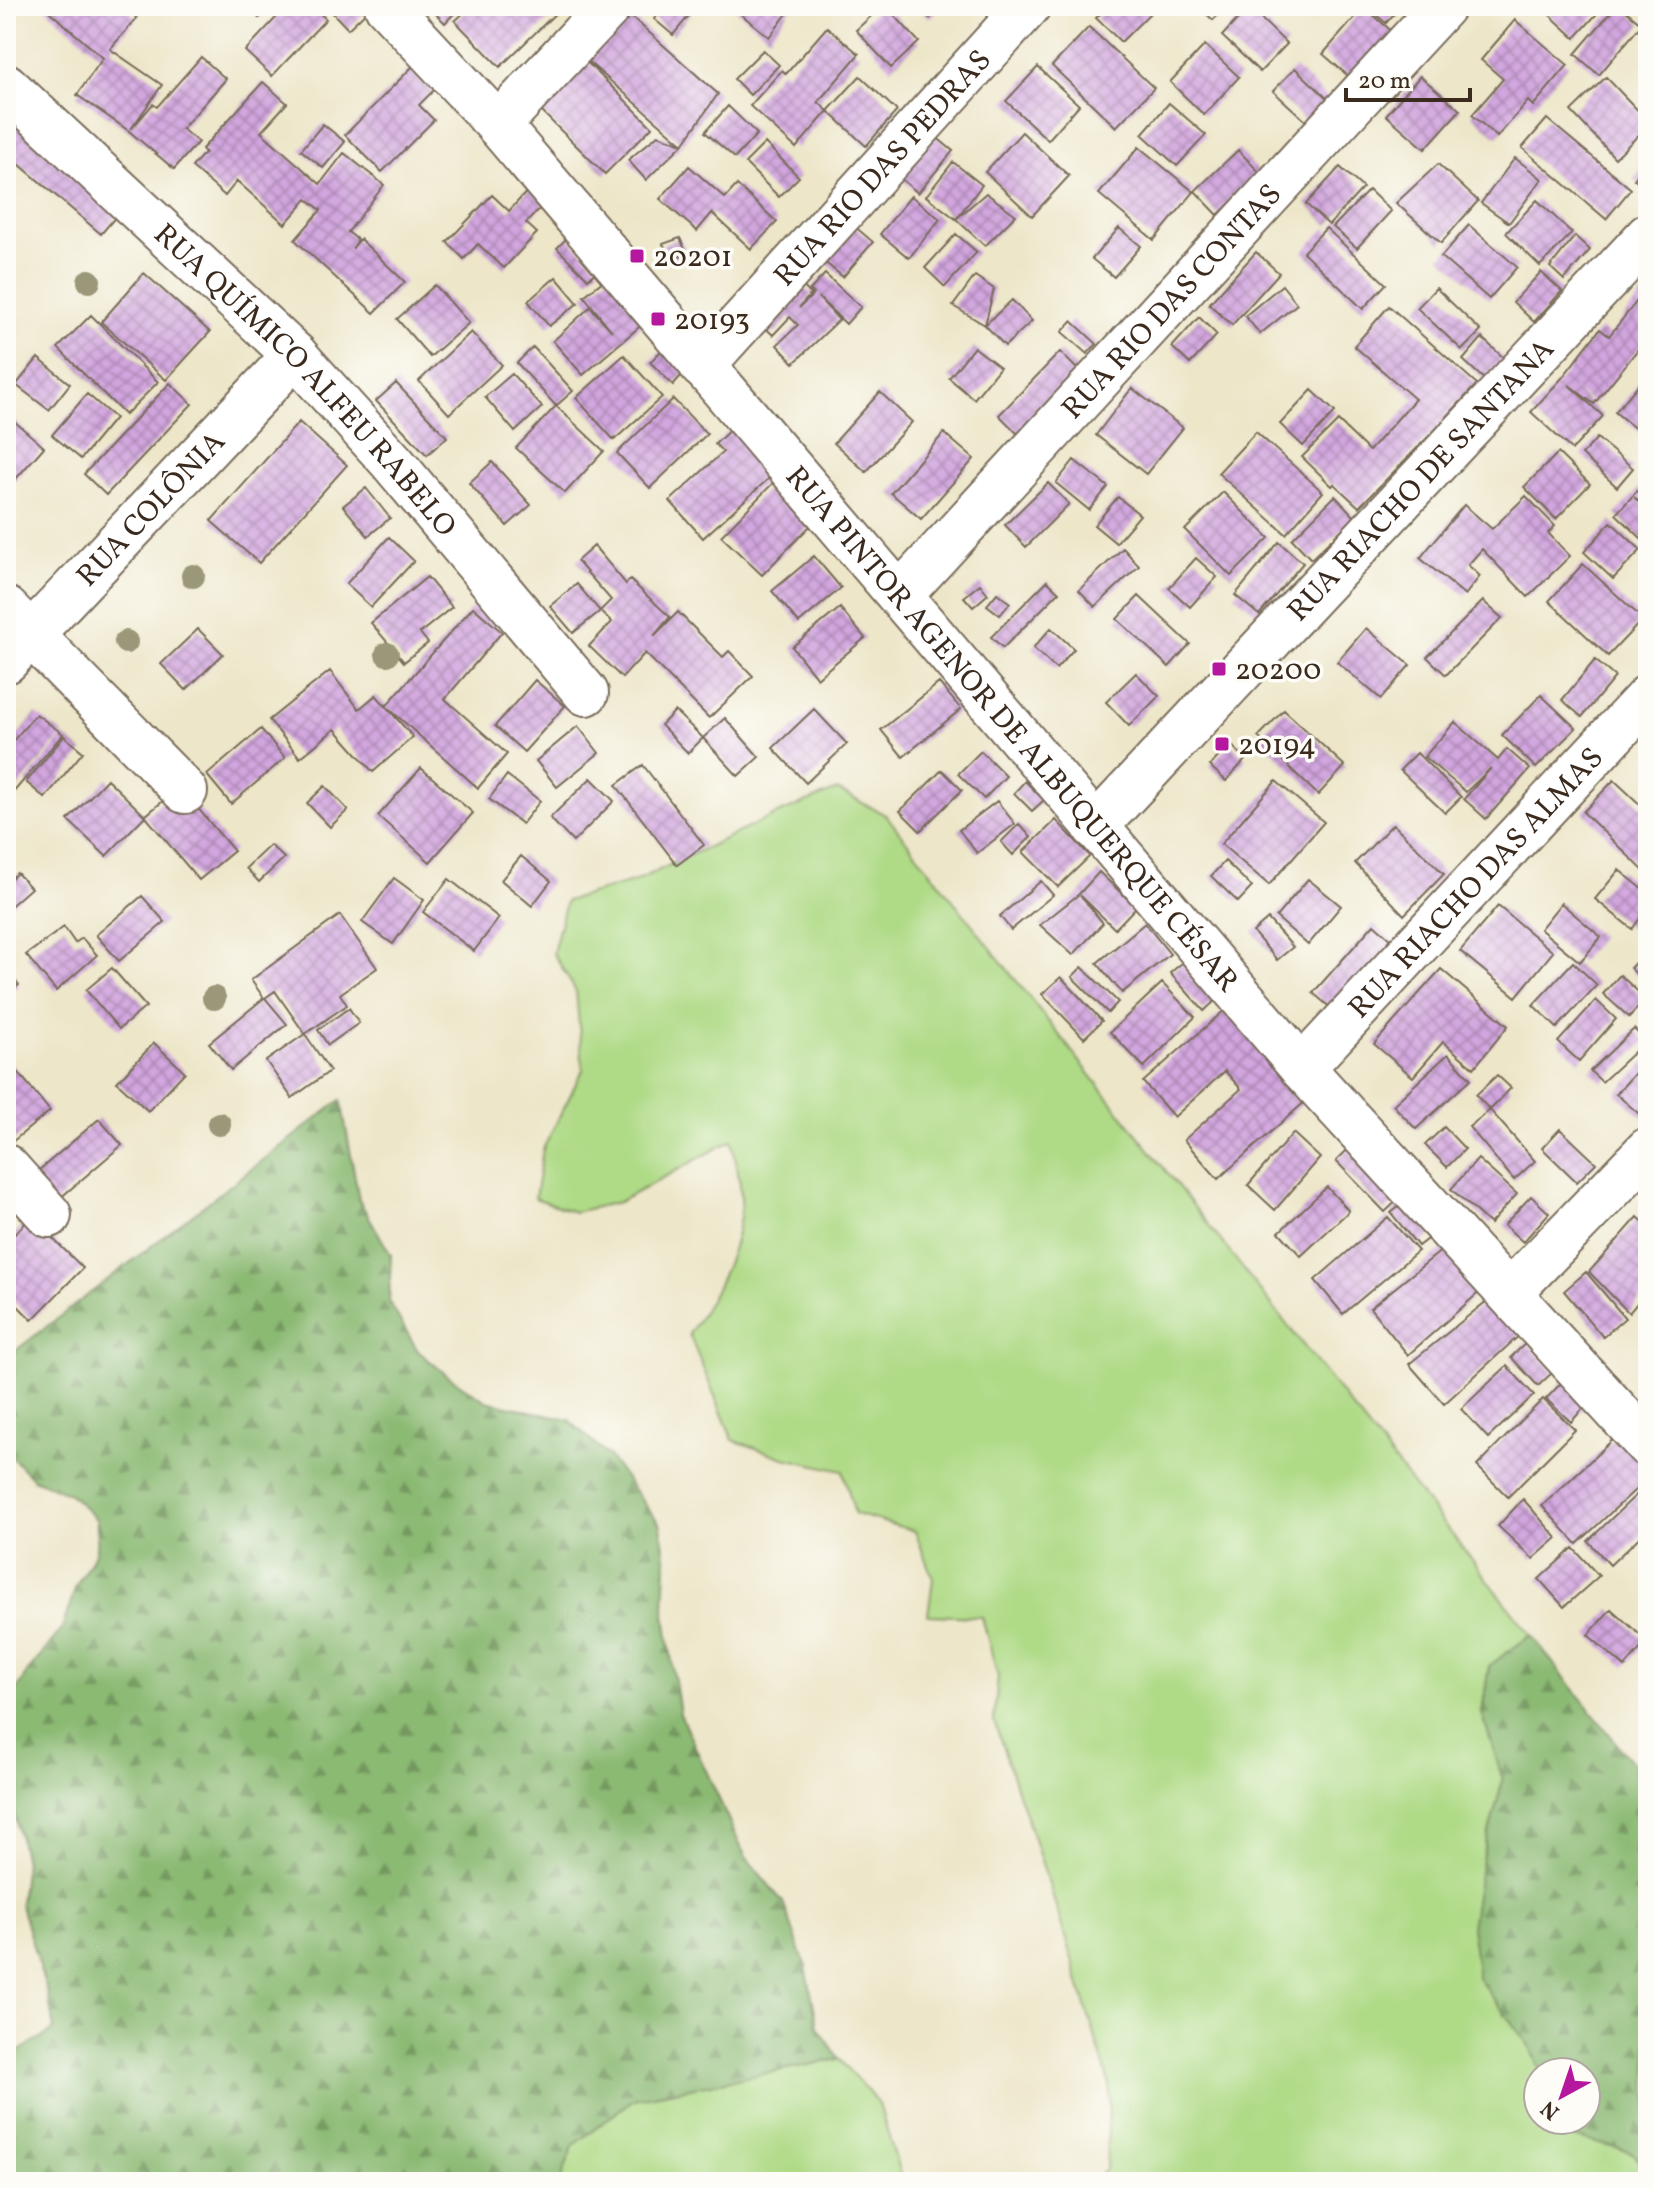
<svg xmlns="http://www.w3.org/2000/svg" width="1654" height="2188" font-family="Vollkorn,serif">
	<defs>
		<pattern id="forest-firs" width="22" height="20" patternUnits="userSpaceOnUse" patternTransform="scale(2)"><rect width="22" height="20" fill="#8bba73"/><path d="M5 1l3.5 6h-7zM16 11l3.5 6h-7z" fill="#73975e"/></pattern>
		<pattern id="building-cross-hatch" width="8" height="8" patternUnits="userSpaceOnUse" patternTransform="scale(2)"><rect width="8" height="8" fill="#d2a6df"/><path d="M0 0l8 8M0 8l8-8" fill="none" stroke="#ac87b4"/></pattern>
	</defs>
	<rect width="100%" height="100%" fill="#fdfcf7"/>
	<filter id="ink" filterUnits="userSpaceOnUse"><feTurbulence type="fractalNoise" baseFrequency=".0125" numOctaves="2"/><feDisplacementMap in="SourceGraphic" scale="16" xChannelSelector="R" yChannelSelector="G"/><feConvolveMatrix kernelMatrix="1 2 1 2 8 2 1 2 1" color-interpolation-filters="sRGB"/></filter>
	<filter id="wash" filterUnits="userSpaceOnUse"><feTurbulence type="fractalNoise" baseFrequency=".006" numOctaves="4" result="noise"/><feDisplacementMap in="SourceGraphic" scale="32" xChannelSelector="R" yChannelSelector="G"/><feGaussianBlur stdDeviation="1.8" result="paint"/><feColorMatrix in="noise" values="0 0 0 0 0 0 0 0 0 0 0 0 0 0 0 0 0 1.4 0 .05"/><feComposite in="paint" operator="in"/></filter>
	<g filter="url(#wash)">
		<rect width="100%" height="100%" fill="#ede6c9"/>
		<!-- green -->
		<path fill="#afda86" stroke="#758252" stroke-width="2" d="M837,790L886,815L1531,1635L1489,1666L1482,1713L1503,1780L1482,1859L1529,2046L1541,2072H1538V2120H1563L1570,2136L1631,2152L1648,2167V2182H1090L1106,2170L1110,2086L1051,1890L994,1721L998,1677L982,1617L928,1615L933,1579L915,1531L855,1514L843,1471L784,1458L733,1440L689,1334C714,1297 737,1253 741,1208C743,1187 735,1161 732,1140L619,1202L574,1212L535,1198L543,1149L583,1070L576,991L553,953L566,901L636,881L775,815Z
			M839,2059L879,2104L901,2177L906,2182H560L573,2146L633,2099Z"/>
		<!-- forest -->
		<path fill="url(#forest-firs)" stroke="#637248" stroke-width="2" d="M341,1100L359,1200L391,1255L389,1302L418,1351L448,1376L486,1401L569,1420L610,1458L661,1526L666,1564L664,1610L680,1714L745,1856L783,1902L806,1967L818,2027L839,2059L633,2099L573,2146L560,2182H6V2059L54,2030L49,1999L20,1903L25,1862L6,1774V1709L26,1674L62,1629L76,1586L96,1551L97,1520L70,1494L33,1479L6,1451V1358Z
			M1531,1635L1648,1783V2167L1631,2152L1570,2136L1563,2120H1586V2072H1541L1529,2046L1478,1978L1471,1927L1482,1859L1503,1780L1482,1713L1489,1666Z"/>
		<g id="blocks">
			<!-- building -->
			<path fill="url(#building-cross-hatch)" d="M43,6H123L137,18L110,49L162,85L131,129L153,104L157,107L201,57L226,79L182,129L198,142L174,169L129,131L77,95L103,58Z
				M248,6H272L259,18Z
				M287,6H312L326,19L272,76L245,51Z
				M326,6H372L348,29Z
				M428,6H461L445,23Z
				M471,6H563L500,67L455,21Z
				M665,6H697L673,35L654,19Z
				M731,6H793L769,37Z
				M882,6H886L919,42L891,68L856,30Z
				M915,6H940L930,18Z
				M1108,6H1145L1151,12L1121,42L1096,18Z
				M1198,6H1227L1213,20Z
				M1378,6H1401L1386,23L1373,12Z
				M1540,6H1604L1575,38Z
				M1616,6H1620L1642,24L1599,75L1575,54Z
				M1249,7L1287,44L1260,72L1222,36Z
				M1364,7L1395,34L1354,81L1323,54Z
				M625,11L718,94L683,144L584,58Z
				M1515,20L1568,65L1533,106L1528,101L1497,137L1472,115L1503,79L1481,60Z
				M827,27L859,54L818,102L828,111L796,148L750,106L782,70L786,74Z
				M1089,27L1154,88L1116,127L1052,66Z
				M1205,45L1239,77L1204,115L1170,82Z
				M763,50L779,65L750,95L734,79Z
				M418,61L440,84L419,105L434,120L382,172L345,135Z
				M586,61L652,127L605,174L539,109Z
				M1038,67L1079,105L1048,140L1006,101Z
				M1295,68L1329,100L1308,123L1273,91Z
				M860,76L897,111L866,146L828,111Z
				M1420,76L1460,110L1425,149L1386,115Z
				M1606,77L1648,121V126L1615,158L1571,111Z
				M263,82L287,103L261,132L320,184L344,153L384,185L348,232L358,240L352,249L360,239L405,282L374,313L295,240L321,210L307,199L285,224L237,181L225,196L192,167L205,152L202,149Z
				M1169,103L1206,135L1177,166L1142,134Z
				M728,106L757,134L735,158L705,132Z
				M6,108L123,208L101,234L6,153Z
				M1547,119L1631,189L1606,219L1522,148Z
				M323,124L345,142L323,168L301,150Z
				M1022,132L1069,176L1032,216L985,172Z
				M658,135L683,144L646,180L628,160Z
				M935,136L953,151L918,193L900,178Z
				M765,143L799,177L779,197L745,163Z
				M1139,147L1194,192L1154,240L1099,194Z
				M1238,150L1261,174L1218,215L1195,191Z
				M1515,158L1542,179L1509,223L1481,203Z
				M953,162L982,185L956,219L926,196Z
				M1648,162V190L1634,179Z
				M1438,164L1478,201L1441,243L1396,203Z
				M689,166L725,198L737,185L777,222L751,249L712,213L697,231L660,199Z
				M1340,167L1363,188L1329,225L1306,204Z
				M530,188L545,203L526,223L537,233L504,268L478,244L464,259L447,242L492,195L509,211Z
				M1369,190L1391,211L1357,248L1333,227Z
				M986,193L1016,215L985,246L956,219Z
				M911,196L940,219L909,258L880,234Z
				M1537,200L1572,233L1540,266L1506,233Z
				M846,219L873,242L843,277L816,255Z
				M1469,225L1517,267L1489,299L1441,257Z
				M1119,228L1141,246L1114,277L1092,259Z
				M1326,228L1386,284L1363,309L1303,252Z
				M956,234L977,252L945,287L925,268Z
				M1575,236L1590,250L1564,280L1550,267Z
				M568,237L599,269L588,279L557,248Z
				M680,238L687,254L671,260L663,244Z
				M1256,252L1279,273L1232,325L1209,304Z
				M1541,272L1562,291L1534,322L1513,302Z
				M144,273L210,332L166,380L101,322Z
				M825,274L861,307L846,324L818,297L839,320L794,363L777,345L798,325L790,317L773,335L757,320L795,279L811,294L799,308L814,294L810,290Z
				M975,276L994,289L985,325L953,306Z
				M556,277L578,303L549,326L528,301Z
				M608,277L645,322L583,375L553,341L590,307L612,331L584,296Z
				M435,285L469,323L430,357L397,319Z
				M1282,285L1297,304L1260,334L1245,316Z
				M1648,287V337L1594,404L1569,385L1603,416L1572,450L1531,412L1562,378L1600,329L1609,336Z
				M1436,288L1481,331L1462,350L1417,308Z
				M1012,300L1032,321L1005,346L985,325Z
				M1389,306L1477,384L1432,433L1359,507L1334,484L1332,486L1302,457L1338,421L1369,451L1415,399L1354,346Z
				M91,315L158,382L125,415L58,348Z
				M1199,317L1217,335L1190,364L1172,347Z
				M1072,321L1097,344L1087,354L1062,332Z
				M471,332L502,365L449,414L419,381Z
				M1482,338L1505,359L1485,380L1463,360Z
				M533,347L573,391L556,406L604,451L565,493L516,448L556,406L517,363Z
				M665,347L687,369L673,385L650,362Z
				M974,347L1000,367L974,399L949,378Z
				M1060,352L1079,371L1018,434L999,415Z
				M624,355L662,397L614,440L576,398Z
				M38,358L70,384L49,410L16,385Z
				M1648,373V439L1615,412Z
				M512,374L542,407L515,432L485,397Z
				M170,383L192,404L106,495L84,474Z
				M396,383L447,437L427,455L376,401Z
				M1132,388L1183,428L1146,474L1096,435Z
				M1312,390L1335,412L1303,446L1280,424Z
				M880,392L912,422L866,472L834,443Z
				M87,394L115,418L81,459L52,435Z
				M673,399L707,434L650,488L617,453Z
				M6,414L44,447L6,490Z
				M299,422L347,465L259,563L211,521Z
				M734,426L777,471L703,538L670,501L723,452L715,444Z
				M1256,432L1323,492L1286,534L1218,473Z
				M944,433L974,459L921,519L891,493Z
				M1597,438L1633,468L1617,487L1582,455Z
				M1558,453L1590,484L1556,519L1524,487Z
				M1074,460L1108,487L1089,510L1056,483Z
				M492,462L531,505L507,526L469,483Z
				M1648,479V508L1634,497L1648,511V536L1643,540L1616,514Z
				M774,482L814,522L762,575L721,536Z
				M1048,483L1069,504L1026,547L1005,525Z
				M366,488L390,518L368,536L343,506Z
				M1223,492L1269,538L1231,576L1185,530Z
				M1335,496L1355,517L1311,559L1292,539Z
				M1526,496L1555,526L1548,533L1570,556L1528,597L1482,549L1468,565L1480,576L1465,595L1420,558L1464,505L1492,529Z
				M1118,497L1140,515L1116,543L1094,525Z
				M1611,522L1641,550L1613,579L1584,552Z
				M389,537L414,561L371,607L346,584Z
				M1279,542L1303,563L1259,615L1235,595Z
				M594,546L626,584L630,580L670,617L654,636L678,612L723,657L729,651L753,676L709,718L645,653L622,678L589,646L612,622L600,611L611,600L577,561Z
				M1123,548L1139,566L1095,607L1079,590Z
				M814,556L841,588L799,623L772,591Z
				M1196,558L1217,577L1190,607L1169,588Z
				M1583,564L1643,619L1608,656L1549,601Z
				M427,577L452,607L420,633L428,643L404,662L371,623Z
				M1047,581L1059,592L1003,648L991,637Z
				M577,584L600,611L573,633L550,606Z
				M980,584L988,594L973,607L964,597Z
				M997,593L1010,603L1000,615L987,605Z
				M1139,596L1190,644L1169,667L1117,619Z
				M1483,601L1502,618L1446,675L1427,657Z
				M473,607L502,632L445,699L507,754L478,788L386,706Z
				M840,608L865,638L817,678L792,647Z
				M1051,628L1074,649L1056,669L1033,648Z
				M1366,628L1410,665L1381,699L1337,662Z
				M198,629L223,654L186,690L161,664Z
				M1595,660L1615,677L1582,717L1562,700Z
				M330,671L359,709L376,695L413,737L373,772L335,729L300,758L269,720Z
				M1136,673L1159,696L1129,726L1106,702Z
				M535,680L565,706L524,752L495,726Z
				M939,683L961,709L903,757L881,730Z
				M1541,695L1576,728L1536,768L1502,735Z
				M814,709L847,744L806,783L773,748Z
				M1284,710L1345,766L1318,795L1258,737Z
				M675,711L703,738L688,753L661,725Z
				M36,714L63,734L6,801V749Z
				M725,718L759,757L738,776L703,738Z
				M1455,722L1498,760L1507,749L1530,769L1486,819L1464,799L1491,768L1466,792L1424,757Z
				M578,726L599,753L557,787L536,761Z
				M261,729L285,758L231,804L207,775Z
				M64,736L83,752L45,798L26,782Z
				M1230,744L1246,759L1226,781L1210,766Z
				M981,751L1006,776L984,799L958,774Z
				M1417,753L1461,797L1445,813L1400,770Z
				M643,765L704,845L677,865L616,785Z
				M421,768L473,813L430,862L378,816Z
				M942,770L962,790L920,831L900,811Z
				M507,775L540,801L522,824L489,799Z
				M591,778L614,801L573,842L550,818Z
				M107,779L145,816L106,856L68,820Z
				M1614,780L1648,812V875L1583,812Z
				M1025,781L1044,800L1032,811L1014,793Z
				M1276,781L1324,822L1269,885L1221,844Z
				M325,786L348,810L330,827L307,803Z
				M180,787L234,851L199,880L145,816Z
				M997,801L1015,824L977,853L959,830Z
				M1056,820L1090,856L1058,887L1023,852Z
				M1019,824L1031,837L1013,855L1001,842Z
				M1393,824L1444,874L1404,915L1355,863Z
				M270,845L284,858L259,882L246,868Z
				M521,856L551,881L532,906L501,880Z
				M1225,861L1252,887L1238,902L1211,876Z
				M1619,870L1648,893V908L1632,929L1595,899Z
				M1099,872L1136,907L1115,929L1080,895L1103,923L1073,955L1040,925L1079,894Z
				M17,873L31,888L6,910V883Z
				M394,878L424,900L393,944L362,922Z
				M449,879L499,918L474,951L423,912Z
				M1308,879L1341,906L1308,945L1276,917Z
				M1041,881L1053,895L1011,930L1000,916Z
				M142,896L165,922L119,961L96,935Z
				M1561,903L1601,937L1580,962L1540,929Z
				M1498,906L1553,952L1516,997L1460,951Z
				M340,915L377,968L340,994L347,1005L305,1034L275,991L265,998L287,1024L231,1070L209,1043L264,998L251,980Z
				M1268,919L1293,947L1277,960L1253,932Z
				M1145,923L1170,954L1122,993L1097,963Z
				M1374,924L1393,941L1332,1009L1313,993Z
				M64,927L75,943L82,938L97,955L56,991L26,955Z
				M1648,949V985L1630,968Z
				M1183,962L1216,1000L1204,1011L1170,973Z
				M1573,962L1597,985L1557,1028L1533,1005Z
				M1082,967L1118,1002L1108,1013L1072,977Z
				M112,968L146,1007L119,1029L86,990Z
				M1441,969L1508,1026L1474,1068L1443,1042L1413,1077L1374,1044Z
				M6,970L19,985L6,996Z
				M1620,975L1646,999L1629,1017L1603,994Z
				M1061,977L1102,1021L1084,1038L1042,994Z
				M1162,983L1195,1017L1144,1067L1110,1032Z
				M1596,1000L1616,1019L1579,1061L1558,1042Z
				M349,1008L359,1023L328,1045L318,1030Z
				M1227,1008L1308,1099L1218,1179L1184,1140L1241,1089L1225,1071L1174,1117L1143,1082Z
				M1634,1029L1646,1041L1602,1082L1590,1071Z
				M305,1034L330,1071L292,1098L266,1061Z
				M154,1043L185,1072L148,1111L117,1082Z
				M1448,1054L1471,1079L1416,1129L1393,1105Z
				M6,1057L50,1111L7,1146L6,1144Z
				M1646,1061L1648,1063V1115L1645,1119L1616,1094Z
				M1497,1075L1511,1088L1490,1110L1535,1161L1514,1180L1469,1127L1490,1110L1476,1095Z
				M99,1119L122,1145L52,1205L30,1178Z
				M1444,1127L1465,1149L1447,1167L1425,1145Z
				M1560,1129L1596,1163L1577,1182L1542,1148Z
				M1293,1133L1320,1158L1275,1210L1248,1185Z
				M1356,1141L1405,1193L1385,1212L1336,1161Z
				M1478,1159L1517,1194L1490,1224L1451,1189Z
				M1327,1187L1349,1211L1301,1256L1279,1232Z
				M1531,1196L1549,1213L1523,1242L1504,1225Z
				M1409,1199L1436,1232L1418,1246L1391,1213Z
				M31,1217L83,1268L32,1320L6,1294V1243Z
				M1388,1217L1418,1251L1343,1314L1315,1280Z
				M1638,1217L1648,1226V1290L1629,1313L1589,1272Z
				M1447,1246L1484,1288L1408,1355L1370,1308Z
				M1586,1272L1625,1318L1603,1337L1564,1291Z
				M1493,1296L1522,1333L1444,1404L1409,1364Z
				M1527,1342L1554,1371L1538,1386L1511,1357Z
				M1507,1366L1534,1395L1488,1438L1461,1409Z
				M1566,1378L1590,1401L1571,1422L1546,1399Z
				M1543,1399L1575,1430L1508,1497L1477,1466Z
				M1620,1433L1648,1463V1478L1577,1544L1542,1506Z
				M1636,1495L1648,1508V1529L1610,1565L1588,1541Z
				M1523,1499L1557,1538L1533,1559L1498,1526Z
				M1573,1548L1599,1576L1564,1607L1539,1579Z
				M1611,1609L1647,1641L1625,1667L1588,1635Z"/>
		</g>
	</g>
	<g filter="url(#ink)">
		<use href="#blocks" fill-opacity="0" stroke="#796c5a" stroke-width="2"/>
		<g fill="none" stroke-linecap="round" stroke-linejoin="round">
			<defs>
				<g id="minor">
					<path id="s1" d="M387,6L498,125L1302,1068L1648,1445"/>
					<path id="s2" d="M6,86L295,355L392,462L586,693"/>
					<path d="M498,125L609,6"/>
					<path id="s3" d="M702,366L1028,6"/>
					<path id="s4" d="M900,595L1443,6"/>
					<path d="M6,609L185,791"/>
					<path id="s5" d="M6,661L295,355"/>
					<path id="s6" d="M1095,827L1648,236"/>
					<path id="s7" d="M1302,1068L1648,697"/>
					<path d="M6,1167L49,1215"/>
					<path d="M1509,1293L1648,1150"/>
				</g>
			</defs>
			<!-- minor casing -->
			<use href="#minor" stroke="#796c5a" stroke-width="48"/>
			<!-- minor -->
			<use href="#minor" stroke="#fff" stroke-width="44"/>
		</g>
		<!-- trees -->
		<g fill="#9b9779">
			<circle cx="89" cy="281" r="12"/>
			<circle cx="193" cy="576" r="12"/>
			<circle cx="126" cy="642" r="12"/>
			<circle cx="387" cy="654" r="12"/>
			<circle cx="214" cy="998" r="12"/>
			<circle cx="219" cy="1124" r="12"/>
		</g>
	</g>
	<!-- markers -->
	<g fill="#b5179e" stroke="#fdfcf7" stroke-width="3">
		<rect x="629" y="248" width="16" height="16" rx="4"/>
		<rect x="650" y="311" width="16" height="16" rx="4"/>
		<rect x="1211" y="661" width="16" height="16" rx="4"/>
		<rect x="1214" y="736" width="16" height="16" rx="4"/>
	</g>
	<g text-anchor="middle" stroke-width="7" stroke-linejoin="round" paint-order="stroke">
		<!-- street labels -->
		<g font-size="30" fill="#3b2a1e" stroke="#fdfcf7">
			<text dy="10" stroke="none"><textPath href="#s3" startOffset="268">RUA RIO DAS PEDRAS</textPath></text>
			<text dy="10" stroke="none"><textPath href="#s4" startOffset="400">RUA RIO DAS CONTAS</textPath></text>
			<text dy="10" stroke="none"><textPath href="#s2" startOffset="420">RUA QUÍMICO ALFEU RABELO</textPath></text>
			<text dy="10" stroke="none"><textPath href="#s6" startOffset="476">RUA RIACHO DE SANTANA</textPath></text>
			<text dy="10" stroke="none"><textPath href="#s5" startOffset="210">RUA COLÔNIA</textPath></text>
			<text dy="10" stroke="none"><textPath href="#s1" startOffset="956">RUA PINTOR AGENOR DE ALBUQUERQUE CÉSAR</textPath></text>
			<text dy="10" stroke="none"><textPath href="#s7" startOffset="254">RUA RIACHO DAS ALMAS</textPath></text>
		</g>
		<!-- poi labels -->
		<g font-size="30" fill="#3b2a1e" stroke="#fdfcf7" text-anchor="start">
			<text x="653" y="266">20201</text>
			<text x="674" y="329">20193</text>
			<text x="1235" y="679">20200</text>
			<text x="1238" y="754">20194</text>
		</g>
	</g>
	<!-- margin -->
	<rect width="1654" height="2188" fill="none" stroke="#fdfcf7" stroke-width="32"/>
	<!-- north arrow -->
	<g transform="translate(1562 2096) rotate(220)"><circle r="38" fill="#fdfcf7" stroke="#afa8a0" stroke-width="2"/>
	<path d="M0-6L14 30L0 20L-14 30Z" fill="#b5179e"/>
	<text y="-12" font-size="22" font-weight="bold" text-anchor="middle" fill="#3b2a1e">N</text>
	</g>
	<!-- scale -->
	<path d="M1346 88v12h124v-12" fill="none" stroke="#3b2a1e" stroke-width="4"/>
	<text x="1358" y="88" font-size="24" fill="#3b2a1e" stroke="#fdfcf7" stroke-width="6" paint-order="stroke">20 m</text>
</svg>
